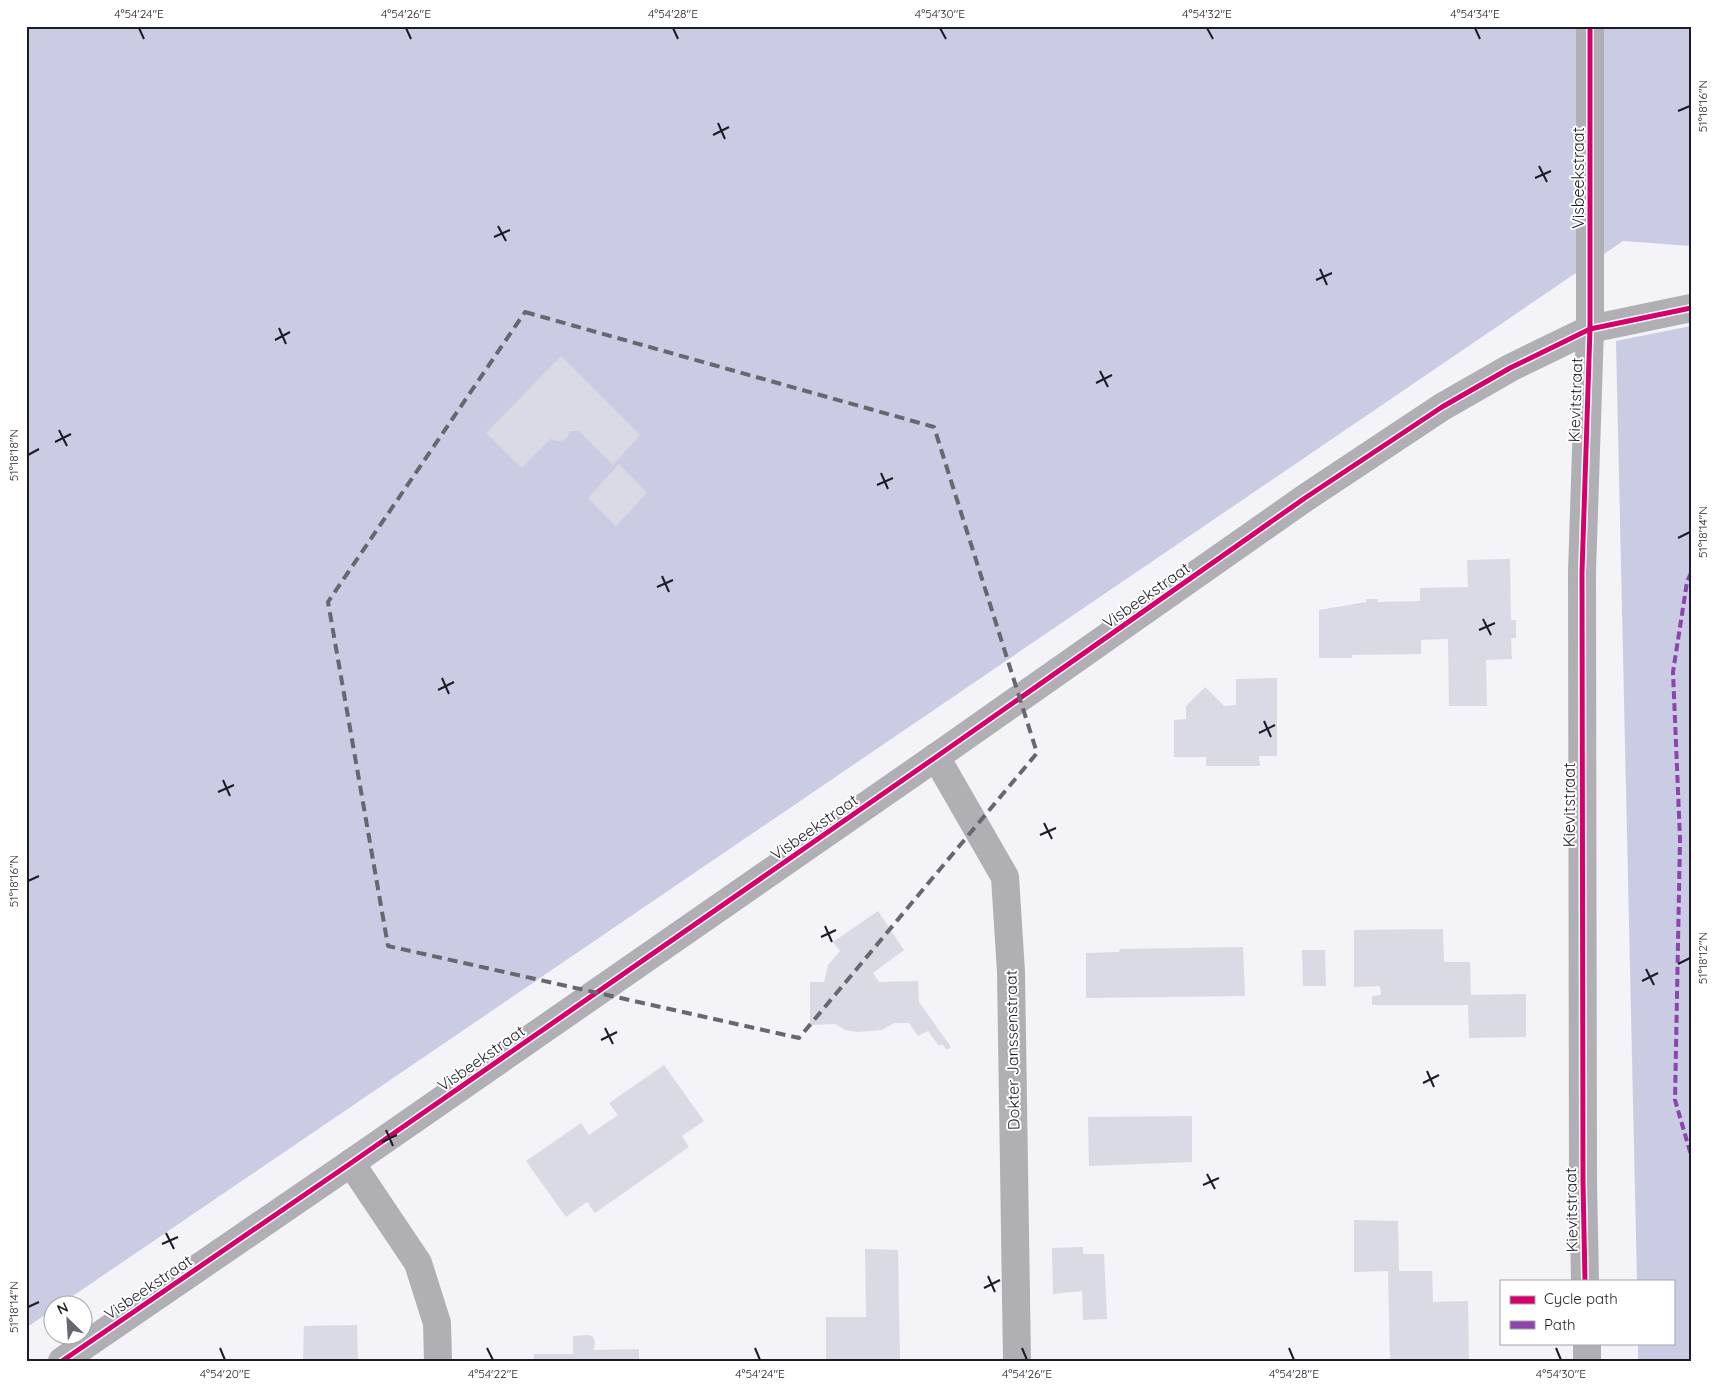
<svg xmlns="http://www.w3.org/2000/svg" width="1717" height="1387" font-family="Quicksand,sans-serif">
	<rect width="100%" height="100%" fill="#f3f3f8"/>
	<!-- forest -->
	<path fill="#c9cce3" d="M26,26H1691V246L1623,241L61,1304H52V1310L26,1328Z
		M1691,326V1361H1638V1343H1673V1281H1637L1616,341Z"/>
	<!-- building -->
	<path fill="#d9dae3" d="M561,356L640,435L613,465L579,431H570L566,439L561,441H557L550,439L522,468L486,433Z
		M619,464L647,493L616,526L588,498Z
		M1510,559L1511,620H1516V638H1511L1512,659L1486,660L1487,706H1449L1448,639L1421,640V654L1352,655V658H1319V610L1366,602V599H1378V602L1420,601V588L1468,587L1467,560Z
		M1277,678V756H1259L1260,766H1206V757H1174V720L1186,719V706L1205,687L1224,706L1236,705V679Z
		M878,911L904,950L873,973L879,982L918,981L919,1002L951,1047L947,1050L942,1044L939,1046L928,1031L918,1036L909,1023H894L882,1030L857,1032L845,1030L835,1024L810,1025V982H824L828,965L840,951L833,942Z
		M1443,929L1444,962H1470L1471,995L1526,994V1037L1469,1038L1468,1005H1372V996L1381,995L1380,986L1354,987V930Z
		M1243,947L1245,996L1086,998V953L1119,952L1120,949Z
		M1302,950H1325L1326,986H1303Z
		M664,1065L704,1121L682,1136L689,1147L595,1213L587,1202L566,1217L526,1161L581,1123L589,1135L618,1115L609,1103Z
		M1192,1116V1162L1089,1166L1088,1117Z
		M1354,1220L1398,1221L1399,1271H1432L1433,1302L1468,1301L1469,1361H1390L1388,1271L1354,1272Z
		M1083,1247V1254H1104L1107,1319L1083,1320L1082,1291L1053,1294L1052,1248Z
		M865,1249L898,1250L900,1361H826V1317H866Z
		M357,1325L358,1361H303L304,1326Z
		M589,1335L593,1337L595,1341L594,1350L639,1349V1361H534V1354H573V1336Z"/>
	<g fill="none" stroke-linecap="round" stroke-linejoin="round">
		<!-- minor -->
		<path stroke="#b0b0b4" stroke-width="28" d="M936,757L1005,877L1011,972L1017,1361
			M351,1163L418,1263L437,1323L438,1361
			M1585,1281L1583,1182L1582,572L1590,329V26
			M1587,1343V1361"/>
		<!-- tertiary -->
		<path stroke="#b0b0b4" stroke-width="28" d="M62,1361L351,1163L936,757L1305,498L1442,407L1510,368L1590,329L1691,308"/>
		<!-- quiet -->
		<path stroke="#8e44ad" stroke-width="4" stroke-dasharray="8 4" stroke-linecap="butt" d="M1691,573L1687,582L1673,672L1680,839L1675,1100L1691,1155"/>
		<defs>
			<path id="cycleway" d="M1585,1281L1583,1182L1582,572L1590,329V26
				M62,1361L351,1163L936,757L1305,498L1442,407L1510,368L1590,329L1691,308"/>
		</defs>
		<!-- cycleway casing -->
		<use href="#cycleway" stroke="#fff" stroke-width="8"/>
		<!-- cycleway -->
		<use href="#cycleway" stroke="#d6006c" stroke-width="5"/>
	</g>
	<!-- marked area -->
	<path fill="none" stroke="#67676f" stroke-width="4" stroke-dasharray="10 6" stroke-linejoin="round" d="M525,312L934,427L1037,753L799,1038L388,946L328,602Z"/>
	<!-- ticks -->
	<path fill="none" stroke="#1b1c25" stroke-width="2" d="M139,28L144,39M406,28L411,39M673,28L678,39M940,28L946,39M1207,28L1213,39M1475,28L1480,39M1678,111L1690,106M718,123L725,139M713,135L729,127M1539,166L1547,182M1535,178L1551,171M498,226L506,241M494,237L510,230M1320,269L1327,285M1316,280L1332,273M279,328L286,344M275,340L290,332M1100,371L1108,387M1096,383L1112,375M59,430L67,446M55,442L71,434M28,455L39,449M881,473L888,489M877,485L893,478M1678,538L1690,532M662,576L669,592M657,587L673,580M1483,619L1491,635M1479,630L1495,623M442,678L449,694M438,690L454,682M1264,721L1271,737M1259,733L1275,725M223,780L230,796M218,792L234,785M1044,823L1052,839M1040,835L1056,828M28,881L39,876M825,926L832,942M821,937L836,930M1678,964L1690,958M1646,969L1654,985M1642,981L1658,973M605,1028L613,1044M601,1040L617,1032M1427,1071L1434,1087M1423,1083L1439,1075M386,1130L393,1146M382,1142L397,1135M1207,1174L1215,1189M1203,1185L1219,1178M166,1233L174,1249M162,1244L178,1237M988,1276L995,1292M984,1288L1000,1280M28,1307L39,1302M220,1348L225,1360M487,1348L493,1360M755,1348L760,1360M1022,1348L1027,1360M1289,1348L1294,1360M1556,1348L1561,1360"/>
	<g text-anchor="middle" stroke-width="4" stroke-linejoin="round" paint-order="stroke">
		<!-- street labels -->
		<g font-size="16" fill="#1b1c25" stroke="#fff">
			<text transform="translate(1578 178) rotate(-90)" y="6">Visbeekstraat</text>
			<text transform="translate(1575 400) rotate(-88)" y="6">Kievitstraat</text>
			<text transform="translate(1146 595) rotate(-35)" y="6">Visbeekstraat</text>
			<text transform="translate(1569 805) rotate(-90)" y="6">Kievitstraat</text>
			<text transform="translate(814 827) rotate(-35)" y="6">Visbeekstraat</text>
			<text transform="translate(1012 1050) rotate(-91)" y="6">Dokter Janssenstraat</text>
			<text transform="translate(481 1058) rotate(-35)" y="6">Visbeekstraat</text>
			<text transform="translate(1571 1210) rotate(-91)" y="6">Kievitstraat</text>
			<text transform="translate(148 1287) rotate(-34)" y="6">Visbeekstraat</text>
		</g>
	</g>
	<!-- border -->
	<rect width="1717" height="1387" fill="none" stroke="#ffffff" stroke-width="55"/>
	<!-- legend -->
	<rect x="1500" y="1280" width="175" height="65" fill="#ffffff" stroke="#a4a4a8"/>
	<rect x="1510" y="1296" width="25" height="8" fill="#d6006c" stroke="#a4a4a8"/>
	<text x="1544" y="1304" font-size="15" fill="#1b1c25">Cycle path</text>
	<rect x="1510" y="1321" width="25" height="8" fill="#8e44ad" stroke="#a4a4a8"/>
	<text x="1544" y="1330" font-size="15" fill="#1b1c25">Path</text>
	<!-- north arrow -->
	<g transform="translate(68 1320) rotate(335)"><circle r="24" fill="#ffffff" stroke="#a4a4a8"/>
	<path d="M0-4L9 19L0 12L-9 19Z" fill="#67676f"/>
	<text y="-8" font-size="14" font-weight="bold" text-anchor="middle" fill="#1b1c25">N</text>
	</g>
	<rect x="28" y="28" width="1662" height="1332" fill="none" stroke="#1b1c25" stroke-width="2"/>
	<g font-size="12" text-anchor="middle" fill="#1b1c25">
		<text x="139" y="18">4°54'24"E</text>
		<text x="406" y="18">4°54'26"E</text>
		<text x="673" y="18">4°54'28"E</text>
		<text x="940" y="18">4°54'30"E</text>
		<text x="1207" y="18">4°54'32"E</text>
		<text x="1475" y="18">4°54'34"E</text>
		<text transform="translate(1703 106) rotate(-90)" y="4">51°18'16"N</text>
		<text transform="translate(14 455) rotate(-90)" y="4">51°18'18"N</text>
		<text transform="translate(1703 532) rotate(-90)" y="4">51°18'14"N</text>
		<text transform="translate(14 881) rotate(-90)" y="4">51°18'16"N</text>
		<text transform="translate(1703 958) rotate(-90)" y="4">51°18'12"N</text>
		<text transform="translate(14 1307) rotate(-90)" y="4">51°18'14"N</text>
		<text x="225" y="1378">4°54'20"E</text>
		<text x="493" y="1378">4°54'22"E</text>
		<text x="760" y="1378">4°54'24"E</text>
		<text x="1027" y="1378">4°54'26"E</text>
		<text x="1294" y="1378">4°54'28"E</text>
		<text x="1561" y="1378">4°54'30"E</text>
	</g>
</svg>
